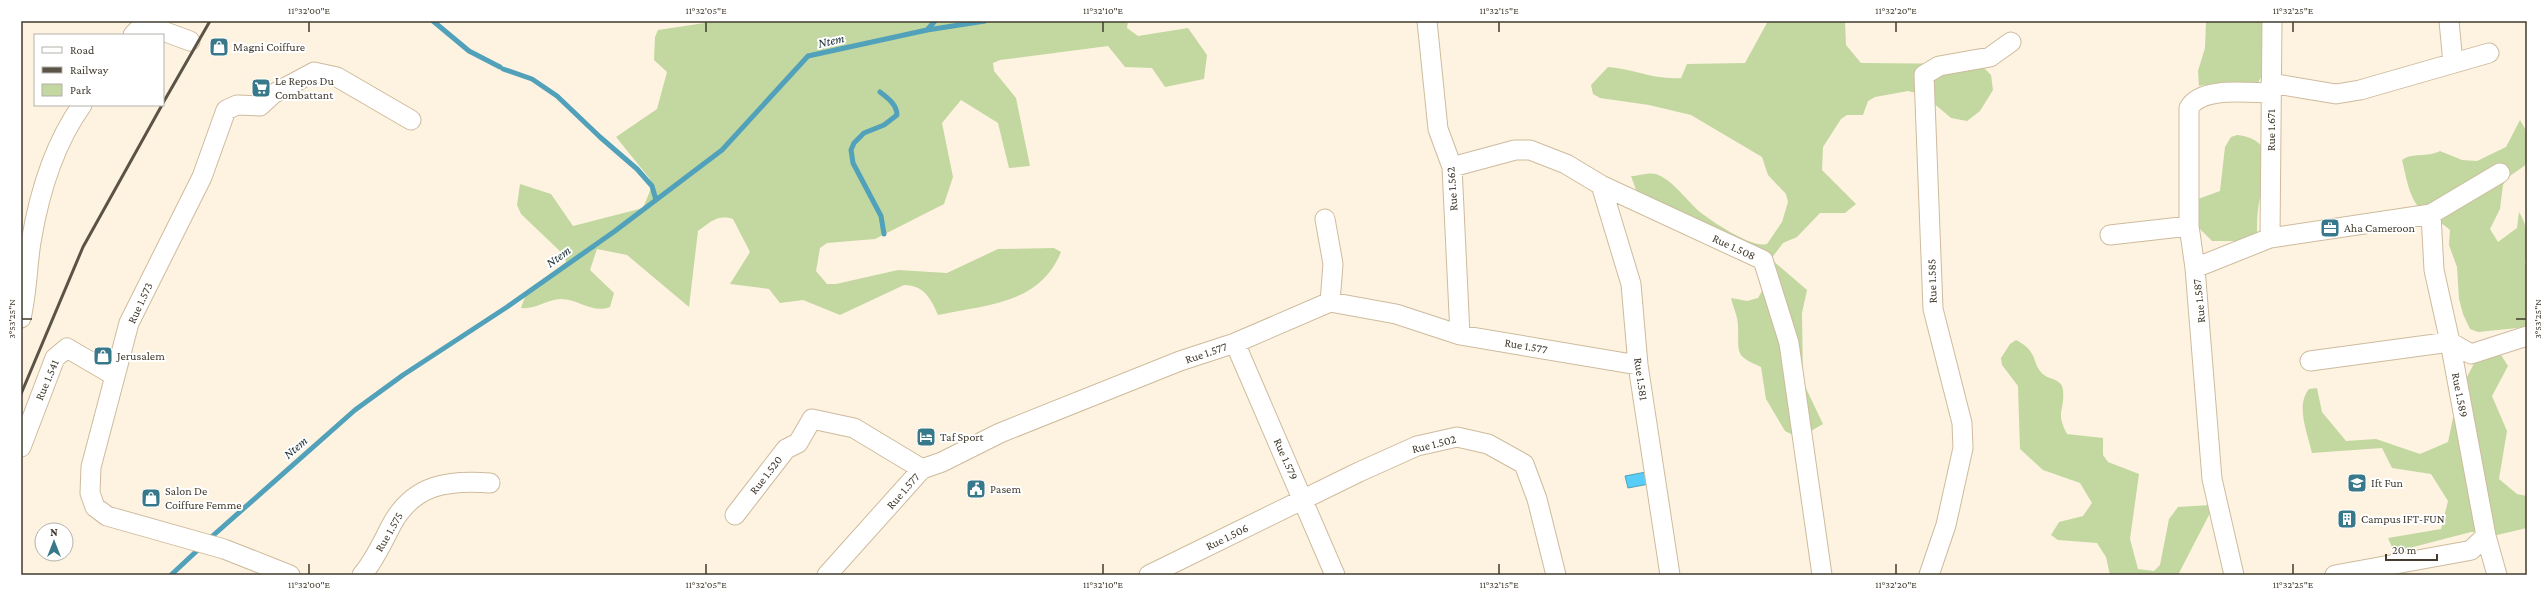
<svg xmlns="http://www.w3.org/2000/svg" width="2548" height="596" font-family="'Crimson Pro',serif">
	<rect width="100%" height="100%" fill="#fef3e0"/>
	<!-- green -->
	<path fill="#c2d8a0" d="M718,21H1128L1127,28L1138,36L1188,28L1207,55L1204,79L1165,87L1152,68L1125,67L1108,46L1000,60L993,63L994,71L1016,98L1030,166L1009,168L998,123L961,100L942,123L953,177L944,204L875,239L827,243L820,248L816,271L827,284H836L898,270L947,273L998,249L1054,248L1061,252C1039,305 987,304 938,315C931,299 924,285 904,285L840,315L803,300L780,303L769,289L730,284L750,252L733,219C718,214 710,222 698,231L689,307L627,255L597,249L590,270L614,293L610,307C593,314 578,299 561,299C547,299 536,310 521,308L526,294L566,262L564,255L521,214L517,205L520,184L551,194L573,226L643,208L652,186L650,179L616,137L657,109L667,72L654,60L655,37L658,30Z
		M1768,21H1845L1846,45L1861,63L1980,64L1991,75L1993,90L1980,111L1967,121L1951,118L1924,95L1908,91L1875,97L1868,101L1863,115H1847L1841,119L1823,147L1822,170L1856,204L1845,213H1820L1797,237L1783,243L1771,259L1807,290L1802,313L1803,382L1823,424L1799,438L1785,431L1766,399L1761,367C1734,355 1739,354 1738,326C1738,317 1733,307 1731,298L1747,301L1758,298L1762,291V266L1644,212L1631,176C1638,176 1649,172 1656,174C1674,181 1685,199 1700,212C1713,222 1751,248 1767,244L1782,222L1788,202L1786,194L1768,175L1762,157L1691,115L1649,105L1600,98L1593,94L1591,85L1608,67C1634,69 1654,80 1681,78L1687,64L1745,63Z
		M2206,21H2263C2264,39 2269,70 2257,84C2237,87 2219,83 2199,86L2198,71L2205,48Z
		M2520,120L2527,132V164L2507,178L2503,185L2500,209L2490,229L2498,242L2517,228L2519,212C2529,227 2529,246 2525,263L2527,268V327L2478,332L2470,329L2463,314L2459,299L2457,267L2449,245L2450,230C2442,223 2433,218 2424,212C2409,202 2406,175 2402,160C2413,152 2426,158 2440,151L2462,160L2477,161L2506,147Z
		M2237,135C2280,140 2264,174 2259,203C2257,213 2257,224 2257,235L2247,241H2212L2196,225L2198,199L2220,191L2225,147L2231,137Z
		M2016,340C2040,352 2031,365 2044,375C2051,380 2062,379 2063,390C2065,412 2055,411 2067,434L2103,438V455L2108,462L2139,474L2130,539L2138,569L2154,571L2160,565L2169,519L2178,507L2210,505V513L2178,575H2110L2106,557L2097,543L2058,540L2051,535L2059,522L2083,516L2092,503L2080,483L2043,470L2020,449L2018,386L2002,365L2001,358L2010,344Z
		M2501,355L2508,366L2492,396L2507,431L2499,479L2517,494L2527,496V528L2497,535L2471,532L2394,552L2388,538L2441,529L2448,501L2431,474L2392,468L2382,448L2312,453C2308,434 2295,406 2309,389L2317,388L2322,412L2346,441L2376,439L2420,454L2448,442L2458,394L2478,356Z"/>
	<!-- water -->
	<path fill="#57cdf7" stroke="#51a1bb" d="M1646,472L1649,484L1628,488L1625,476Z"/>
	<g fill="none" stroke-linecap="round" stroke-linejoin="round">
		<!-- stream -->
		<path stroke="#51a1bb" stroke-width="5" d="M433,21L469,51L500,67
			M927,30L935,21
			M503,69L532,79L557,96L600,137L637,169L652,186L656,200
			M880,92C888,98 897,105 897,115L884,125L864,133L854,143L851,150L853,163L881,216L884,234
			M208,540L355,410L403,375L507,307L615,231L722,150L808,56L927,30L985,21
			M171,575L201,547"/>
		<defs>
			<path id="minor" d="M1427,21L1438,129L1452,167L1460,335
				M2449,21L2453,63
				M133,35L144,24L190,41
				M2271,83L2336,94L2360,90L2489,53
				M1452,167L1515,150H1530L1566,164L1601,185L1763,260L1789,343L1822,575
				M1601,185L1631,284L1638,365L1670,575
				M2431,214L2434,270L2450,342L2486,536L2497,575
				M1325,219L1333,264L1330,302
				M2110,235L2189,226
				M2270,238L2272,21
				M2195,268L2189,226V108C2201,86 2249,93 2271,93
				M21,318C27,293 27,267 31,242C39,194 54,144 82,105
				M1235,343L1335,575
				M2310,361L2450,342L2471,354L2527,336
				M21,447L55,358L67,348L115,376
				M735,515L786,449L798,443L812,419L854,428L922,469
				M290,575L224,549L107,516L95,507L90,493L91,467L129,323L202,177L226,110L237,105L260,106L273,94L314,72L337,77L411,120
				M362,575C375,560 383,541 392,524C414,484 448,480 490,483
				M827,575L922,469L942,462L1000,433L1180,361L1235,343L1330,302L1396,314L1460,335L1638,365
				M1149,575L1359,472L1417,446L1457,437L1488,444L1524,464L1537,499L1556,575
				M1929,575L1946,525L1963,448L1962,423L1933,309L1924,75L1939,66L1990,57L2011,42
				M2234,575L2212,479L2195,268L2270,238L2431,214L2500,173
				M2335,575L2467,551L2471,550L2486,536"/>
		</defs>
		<!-- minor casing -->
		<use href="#minor" stroke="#cebb9d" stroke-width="21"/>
		<!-- minor -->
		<use href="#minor" stroke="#fff" stroke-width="19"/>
		<!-- rail -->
		<path stroke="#5b5446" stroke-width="3" d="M163,103L210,21
			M21,394L83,247L162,105"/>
	</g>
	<!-- ticks -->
	<path fill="none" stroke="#423b2e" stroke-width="1.5" d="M309,22V32M706,22V32M1103,22V32M1499,22V32M1896,22V32M2293,22V32M22,319H32M2516,319H2526M309,564V574M706,564V574M1103,564V574M1499,564V574M1896,564V574M2293,564V574"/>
	<!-- icons -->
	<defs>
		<symbol id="shop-square" viewBox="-11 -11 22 22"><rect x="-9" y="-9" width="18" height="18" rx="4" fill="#37788b" stroke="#fff"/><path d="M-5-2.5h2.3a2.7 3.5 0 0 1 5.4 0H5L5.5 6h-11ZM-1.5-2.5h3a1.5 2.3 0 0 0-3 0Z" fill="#fff"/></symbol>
		<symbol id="supermarket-square" viewBox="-11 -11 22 22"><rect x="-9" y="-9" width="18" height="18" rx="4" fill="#37788b" stroke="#fff"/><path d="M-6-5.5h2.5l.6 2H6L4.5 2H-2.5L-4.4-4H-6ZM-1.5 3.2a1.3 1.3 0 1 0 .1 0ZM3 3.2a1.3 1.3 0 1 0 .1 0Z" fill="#fff"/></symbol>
		<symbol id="office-square" viewBox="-11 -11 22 22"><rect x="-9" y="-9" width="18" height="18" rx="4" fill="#37788b" stroke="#fff"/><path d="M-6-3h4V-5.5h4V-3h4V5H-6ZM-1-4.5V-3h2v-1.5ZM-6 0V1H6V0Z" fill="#fff"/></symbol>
		<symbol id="hotel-square" viewBox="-11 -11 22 22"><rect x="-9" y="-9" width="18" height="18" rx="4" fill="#37788b" stroke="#fff"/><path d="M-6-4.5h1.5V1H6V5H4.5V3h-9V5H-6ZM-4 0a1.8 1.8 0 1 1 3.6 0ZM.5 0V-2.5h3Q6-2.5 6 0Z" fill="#fff"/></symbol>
		<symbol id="university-square" viewBox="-11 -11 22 22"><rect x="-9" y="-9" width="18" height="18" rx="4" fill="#37788b" stroke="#fff"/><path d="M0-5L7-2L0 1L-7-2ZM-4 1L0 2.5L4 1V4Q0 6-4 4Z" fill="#fff"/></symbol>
		<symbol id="civic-square" viewBox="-11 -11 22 22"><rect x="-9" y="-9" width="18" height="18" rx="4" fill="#37788b" stroke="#fff"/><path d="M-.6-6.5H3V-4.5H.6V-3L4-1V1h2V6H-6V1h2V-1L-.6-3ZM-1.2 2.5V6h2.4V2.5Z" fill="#fff"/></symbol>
		<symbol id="building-square" viewBox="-11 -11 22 22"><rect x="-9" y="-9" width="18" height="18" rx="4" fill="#37788b" stroke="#fff"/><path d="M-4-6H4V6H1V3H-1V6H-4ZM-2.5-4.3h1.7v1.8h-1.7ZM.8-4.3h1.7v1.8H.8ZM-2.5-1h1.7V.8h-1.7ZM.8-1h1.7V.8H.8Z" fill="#fff"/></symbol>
	</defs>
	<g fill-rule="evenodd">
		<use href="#shop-square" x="208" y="36" width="22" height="22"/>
		<use href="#supermarket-square" x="250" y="77" width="22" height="22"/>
		<use href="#office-square" x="2319" y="217" width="22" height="22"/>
		<use href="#shop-square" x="92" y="345" width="22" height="22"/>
		<use href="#hotel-square" x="915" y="426" width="22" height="22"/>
		<use href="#university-square" x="2346" y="472" width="22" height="22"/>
		<use href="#civic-square" x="965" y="478" width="22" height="22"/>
		<use href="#shop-square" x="140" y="487" width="22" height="22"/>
		<use href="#building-square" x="2336" y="508" width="22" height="22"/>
	</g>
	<g text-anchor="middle" stroke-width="4" stroke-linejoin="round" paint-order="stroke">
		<!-- poi labels -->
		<g font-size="12" fill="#423b2e" stroke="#fff" text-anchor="start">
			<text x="233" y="51">Magni Coiffure</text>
			<text x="275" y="85">Le Repos Du<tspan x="275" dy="14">Combattant</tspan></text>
			<text x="2344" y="232">Aha Cameroon</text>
			<text x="117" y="360">Jerusalem</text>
			<text x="940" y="441">Taf Sport</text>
			<text x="2371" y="487">Ift Fun</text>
			<text x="990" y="493">Pasem</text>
			<text x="165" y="495">Salon De<tspan x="165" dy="14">Coiffure Femme</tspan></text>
			<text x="2361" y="523">Campus IFT-FUN</text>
		</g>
		<!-- street labels -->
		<g font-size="12" fill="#423b2e" stroke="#fff">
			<text transform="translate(2271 130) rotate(-90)" y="4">Rue 1.671</text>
			<text transform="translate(1452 189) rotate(-94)" y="4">Rue 1.562</text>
			<text transform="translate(1734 247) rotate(25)" y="4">Rue 1.508</text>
			<text transform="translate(1932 281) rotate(-92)" y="4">Rue 1.585</text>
			<text transform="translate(2199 301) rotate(-96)" y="4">Rue 1.587</text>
			<text transform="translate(140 303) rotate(-65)" y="4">Rue 1.573</text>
			<text transform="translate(1526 346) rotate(10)" y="4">Rue 1.577</text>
			<text transform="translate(1206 353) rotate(-19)" y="4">Rue 1.577</text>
			<text transform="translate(1641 379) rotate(82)" y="4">Rue 1.581</text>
			<text transform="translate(47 380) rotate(-67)" y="4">Rue 1.541</text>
			<text transform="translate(2460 395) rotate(79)" y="4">Rue 1.589</text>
			<text transform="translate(1434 444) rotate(-14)" y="4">Rue 1.502</text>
			<text transform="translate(1286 459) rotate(66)" y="4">Rue 1.579</text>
			<text transform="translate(766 475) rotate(-52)" y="4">Rue 1.520</text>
			<text transform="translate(903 491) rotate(-49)" y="4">Rue 1.577</text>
			<text transform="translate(389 532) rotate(-60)" y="4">Rue 1.575</text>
			<text transform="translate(1227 537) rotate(-26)" y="4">Rue 1.506</text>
		</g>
		<!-- water labels -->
		<g font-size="13" font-style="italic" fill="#182d35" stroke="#fff">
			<text transform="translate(831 40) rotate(-12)" y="5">Ntem</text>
			<text transform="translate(558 256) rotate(-36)" y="5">Ntem</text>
			<text transform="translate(295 447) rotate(-41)" y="5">Ntem</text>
		</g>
	</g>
	<!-- border -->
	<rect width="2548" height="596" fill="none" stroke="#ffffff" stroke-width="44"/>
	<!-- legend -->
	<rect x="34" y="34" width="130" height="72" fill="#ffffff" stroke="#b3b1ab"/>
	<rect x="42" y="47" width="20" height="6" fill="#ffffff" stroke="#b3b1ab"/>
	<text x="70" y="54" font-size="12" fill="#423b2e">Road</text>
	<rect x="42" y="67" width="20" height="6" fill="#5b5446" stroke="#b3b1ab"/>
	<text x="70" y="74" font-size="12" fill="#423b2e">Railway</text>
	<rect x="42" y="84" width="20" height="12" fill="#c2d8a0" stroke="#b3b1ab"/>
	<text x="70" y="94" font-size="12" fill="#423b2e">Park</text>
	<!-- north arrow -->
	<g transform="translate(54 542)"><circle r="19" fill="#ffffff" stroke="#b3b1ab"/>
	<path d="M0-3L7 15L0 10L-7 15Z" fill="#37788b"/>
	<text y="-6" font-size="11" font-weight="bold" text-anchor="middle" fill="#423b2e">N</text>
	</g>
	<!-- scale -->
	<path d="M2386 554v6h51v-6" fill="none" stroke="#423b2e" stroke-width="2"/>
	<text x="2392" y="554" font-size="12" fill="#423b2e" stroke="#ffffff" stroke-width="3" paint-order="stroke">20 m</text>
	<rect x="22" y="22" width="2504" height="552" fill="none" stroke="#423b2e" stroke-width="1.5"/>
	<g font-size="10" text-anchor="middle" fill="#423b2e">
		<text x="309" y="14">11°32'00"E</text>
		<text x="706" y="14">11°32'05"E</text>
		<text x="1103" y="14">11°32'10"E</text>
		<text x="1499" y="14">11°32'15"E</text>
		<text x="1896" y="14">11°32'20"E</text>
		<text x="2293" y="14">11°32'25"E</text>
		<text transform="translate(11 319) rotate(-90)" y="4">3°53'25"N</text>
		<text transform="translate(2537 319) rotate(-90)" y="4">3°53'25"N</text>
		<text x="309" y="588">11°32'00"E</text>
		<text x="706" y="588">11°32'05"E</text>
		<text x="1103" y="588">11°32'10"E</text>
		<text x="1499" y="588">11°32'15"E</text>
		<text x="1896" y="588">11°32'20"E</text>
		<text x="2293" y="588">11°32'25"E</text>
	</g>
</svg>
